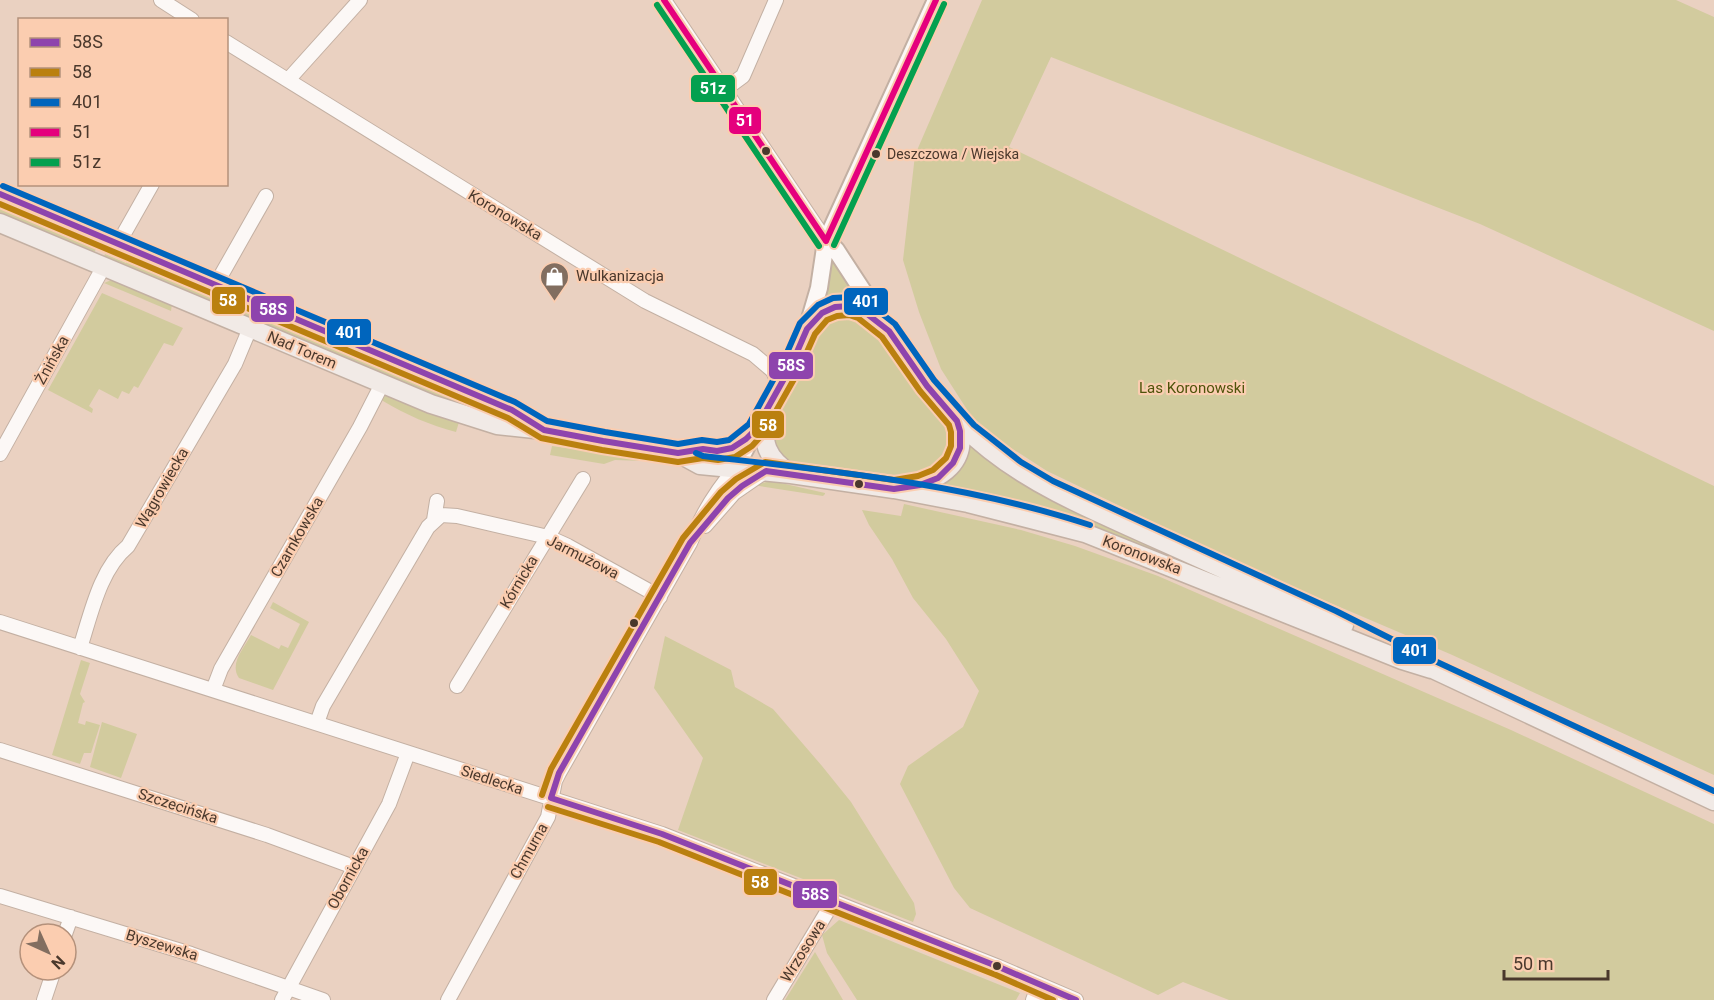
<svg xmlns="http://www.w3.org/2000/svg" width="1714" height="1000" font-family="Roboto,sans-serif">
	<rect width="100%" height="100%" fill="#ead1c1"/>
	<!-- green -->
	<path fill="#d2cb9e" d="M982,0H1676L1714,17V331L1480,224L1051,57L1009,147L1714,486V775L1450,654L1307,593L1166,528L1047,471L994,437L973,419L941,369L919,312L903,260L915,155Z
		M0,202L121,253L120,255L98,246L93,254L0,214Z
		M105,254L126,263L129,257L298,330L516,419L517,422L429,396L103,259Z
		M831,257L861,300L824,302Z
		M114,279L172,303L171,311L104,283Z
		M102,293L183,328L173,346L164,343L138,388L134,386L129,394L122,391L118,399L99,389L89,406L93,409L92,413L48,390Z
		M843,311L876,327L911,377L950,423L954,440L944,466L912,478L841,468L797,467L781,458L769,428L817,324Z
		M384,396L394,397L459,422L456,432C430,425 406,415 383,401L381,399Z
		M966,441L1217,575L937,489L936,487Z
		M552,446L643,459V461L615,460L604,464L550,455Z
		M772,481L825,493V494L823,496L753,485Z
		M904,504L1021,530L1075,546L1158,576L1511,730L1714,824V1000H1229L1183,982L1158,995L970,908L954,888L900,784L908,766L963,727L979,691L946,639L913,598L892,559L869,525L862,510L901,516Z
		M273,602L309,622L273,690L239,678C229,664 244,648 251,635L279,649L281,645L288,648L300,624L270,608Z
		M665,636L731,670L735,687L773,709L822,766L851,802L914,903L916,914L913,922L678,830L703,758L654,688Z
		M81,660L90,663L80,694L85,702L83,703L78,723L85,725L86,721L100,725L91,753H84L80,764L52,755Z
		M102,722L137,734L121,778L90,767Z
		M839,920L1020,993L1016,1000H857L827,953L822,935Z
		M815,952L843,1000H785Z"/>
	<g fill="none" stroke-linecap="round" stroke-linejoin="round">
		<defs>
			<path id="minor" d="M161,0L192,20
				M664,0L826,241
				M226,42L645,301L753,354L773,371L780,387
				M288,80L360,0
				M724,90L743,76L776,0
				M118,244L152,184
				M215,286L266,196
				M0,454L104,266
				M434,520L437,501
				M705,526L734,493L766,471
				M0,622L662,834L999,967L1076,1000
				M80,648C91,614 100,569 128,546L235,364L250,328
				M457,686L583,479
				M213,690L221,669L360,427L382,384
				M317,723L323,706L428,527L441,515L457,516L548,537L568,546L660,597
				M0,750L267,835L354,867
				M0,896L191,954L323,1000
				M65,934L71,917
				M44,1000L54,970
				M282,1000L389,804L408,753
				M448,1000L548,817L555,781L559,773L690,543C701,516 716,491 735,469
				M774,1000L833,902
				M1033,1000L1039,984"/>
			<path id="tertiary" d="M826,241L836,250L887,328
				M807,329L819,288L826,241L936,0
				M735,469L754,432"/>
			<path id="secondary" d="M0,194L512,410L540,428
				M0,223L431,404L497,425L544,430L678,453L700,465L791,474L894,489L968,503L1085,533L1402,660L1431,669
				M765,414C762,443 766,458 791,474
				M678,453C686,451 696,448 705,449C716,449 725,452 736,446C759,434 784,381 795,357C800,348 802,336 808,328C815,316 827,308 841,306C878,301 917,374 938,400C954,418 971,435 990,450C1038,488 1095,511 1150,536C1215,565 1280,594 1344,625
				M905,487C941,481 971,462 957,421
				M1420,663L1714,801"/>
		</defs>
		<!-- minor casing -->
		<use href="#minor" stroke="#c3b0a3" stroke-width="16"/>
		<!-- tertiary casing -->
		<use href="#tertiary" stroke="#c3b0a3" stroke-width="20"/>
		<!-- secondary casing -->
		<use href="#secondary" stroke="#c3b0a3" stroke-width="21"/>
		<!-- minor -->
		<use href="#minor" stroke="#fcf8f6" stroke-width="14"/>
		<!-- tertiary -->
		<use href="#tertiary" stroke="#fcf8f6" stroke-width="16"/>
		<!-- secondary -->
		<use href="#secondary" stroke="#f1eae6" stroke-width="18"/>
		<defs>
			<path id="bus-1" d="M0,194L512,410L544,430L603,441L678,453L703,449L717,451L732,448L746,439L756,429L790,368L807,329L822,313L835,307L850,306L862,310L889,331L927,386L957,421L960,431V448L953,463L938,478L920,485L894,489L766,471L742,486L728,498L690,543L559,773L551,798
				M551,798L662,834L999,967L1076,1000"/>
			<path id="bus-2" d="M0,204L508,418L541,438L602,450L678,462L703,458L718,460L735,457L752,446L763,434L798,372L815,334L827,320L837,316L849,315L858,318L882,337L920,391L949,425L951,432V446L946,458L933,470L918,476L894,480L765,462L736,479L721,492L683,538L551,769L542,795
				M548,807L659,842L996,975L1053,1000"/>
			<path id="bus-3" d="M3,186L515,402L547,421L605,432L678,444L702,440L717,442L729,440L749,424L782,364L800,323L818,305L833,298L851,297L867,302L895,324L934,380L974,425L1021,462L1053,481L1336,611L1435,661L1714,791
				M696,453L703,456C832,471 966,484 1090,525"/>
			<path id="bus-4" d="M664,0L826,241
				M826,241L936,0"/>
			<path id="bus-5" d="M657,5L819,246
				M834,245L944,4"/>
		</defs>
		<!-- bus-1 casing -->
		<use href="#bus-1" stroke="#fbcdb0" stroke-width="10"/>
		<!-- bus-2 casing -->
		<use href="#bus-2" stroke="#fbcdb0" stroke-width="10"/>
		<!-- bus-3 casing -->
		<use href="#bus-3" stroke="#fbcdb0" stroke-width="10"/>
		<!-- bus-4 casing -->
		<use href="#bus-4" stroke="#fbcdb0" stroke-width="10"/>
		<!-- bus-5 casing -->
		<use href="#bus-5" stroke="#fbcdb0" stroke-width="10"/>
		<!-- bus-1 -->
		<use href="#bus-1" stroke="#8e44ad" stroke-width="6"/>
		<!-- bus-2 -->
		<use href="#bus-2" stroke="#ba800f" stroke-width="6"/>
		<!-- bus-3 -->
		<use href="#bus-3" stroke="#0065bd" stroke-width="6"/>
		<!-- bus-4 -->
		<use href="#bus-4" stroke="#e5007d" stroke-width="6"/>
		<!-- bus-5 -->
		<use href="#bus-5" stroke="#04a04f" stroke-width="6"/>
	</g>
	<!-- icons -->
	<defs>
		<symbol id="shop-pin" viewBox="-11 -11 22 30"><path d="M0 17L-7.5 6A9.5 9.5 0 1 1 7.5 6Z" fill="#826e60" stroke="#fbcdb0"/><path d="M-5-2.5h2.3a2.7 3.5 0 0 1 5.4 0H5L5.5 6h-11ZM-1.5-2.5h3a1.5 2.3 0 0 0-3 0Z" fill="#fff"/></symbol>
	</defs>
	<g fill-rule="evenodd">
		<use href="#shop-pin" x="538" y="260" width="33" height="45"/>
	</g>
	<!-- markers -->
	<g fill="#4a382c" stroke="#fbcdb0" stroke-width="2">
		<circle cx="766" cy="151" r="5"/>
		<circle cx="876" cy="154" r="5"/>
		<circle cx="859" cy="484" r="5"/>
		<circle cx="634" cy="623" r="5"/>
		<circle cx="997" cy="966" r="5"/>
	</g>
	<g text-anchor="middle" stroke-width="4.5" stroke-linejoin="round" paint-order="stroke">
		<!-- bus labels -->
		<g font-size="14" fill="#4a382c" stroke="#fbcdb0" text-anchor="start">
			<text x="887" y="159">Deszczowa / Wiejska</text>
		</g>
		<!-- street labels -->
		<g font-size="15" fill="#4a382c" stroke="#fbcdb0">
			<text transform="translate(505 215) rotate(31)" y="5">Koronowska</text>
			<text transform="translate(302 350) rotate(23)" y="5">Nad Torem</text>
			<text transform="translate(52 360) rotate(-61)" y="5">Żnińska</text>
			<text transform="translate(162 488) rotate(-60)" y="5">Wągrowiecka</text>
			<text transform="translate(297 537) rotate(-60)" y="5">Czarnkowska</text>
			<text transform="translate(1142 555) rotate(21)" y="5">Koronowska</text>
			<text transform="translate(583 557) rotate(27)" y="5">Jarmużowa</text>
			<text transform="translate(519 582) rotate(-59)" y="5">Kórnicka</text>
			<text transform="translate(492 780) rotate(18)" y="5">Siedlecka</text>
			<text transform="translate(178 806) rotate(18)" y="5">Szczecińska</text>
			<text transform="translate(529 851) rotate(-61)" y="5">Chmurna</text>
			<text transform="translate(348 878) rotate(-61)" y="5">Obornicka</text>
			<text transform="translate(162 945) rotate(17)" y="5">Byszewska</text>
			<text transform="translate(803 951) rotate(-58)" y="5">Wrzosowa</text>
		</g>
		<!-- poi labels -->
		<g font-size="15" fill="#4a382c" stroke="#fbcdb0" text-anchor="start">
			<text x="576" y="281">Wulkanizacja</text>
		</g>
		<!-- park labels -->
		<g font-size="15" fill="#4e530a" stroke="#fbcdb0">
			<text x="1192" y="393">Las Koronowski</text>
		</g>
	</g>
	<g stroke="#fbcdb0" stroke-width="2">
		<rect x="690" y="74" width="46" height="29" rx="6" fill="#04a04f"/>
		<rect x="728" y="106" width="34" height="29" rx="6" fill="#e5007d"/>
		<rect x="211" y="286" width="35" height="29" rx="6" fill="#ba800f"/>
		<rect x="843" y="287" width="46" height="29" rx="6" fill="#0065bd"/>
		<rect x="250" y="295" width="45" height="28" rx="6" fill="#8e44ad"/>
		<rect x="326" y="318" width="46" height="28" rx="6" fill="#0065bd"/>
		<rect x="768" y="351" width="46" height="29" rx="6" fill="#8e44ad"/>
		<rect x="751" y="410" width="34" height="29" rx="6" fill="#ba800f"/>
		<rect x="1392" y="636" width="45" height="29" rx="6" fill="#0065bd"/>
		<rect x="743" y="868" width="35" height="28" rx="6" fill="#ba800f"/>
		<rect x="792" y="880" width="46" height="29" rx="6" fill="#8e44ad"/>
	</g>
	<g font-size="16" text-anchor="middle" font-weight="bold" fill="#fff">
		<text x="713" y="94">51z</text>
		<text x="745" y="126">51</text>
		<text x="228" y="306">58</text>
		<text x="866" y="307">401</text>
		<text x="273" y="315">58S</text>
		<text x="349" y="338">401</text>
		<text x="791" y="371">58S</text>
		<text x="768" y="431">58</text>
		<text x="1415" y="656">401</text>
		<text x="760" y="888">58</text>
		<text x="815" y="900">58S</text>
	</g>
	<!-- legend -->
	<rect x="18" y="18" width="210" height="168" fill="#fbcdb0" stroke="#b4917b" stroke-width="1.5"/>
	<rect x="30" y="38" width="30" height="9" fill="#8e44ad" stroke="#b4917b" stroke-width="1.5"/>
	<text x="72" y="48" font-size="18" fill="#4a382c">58S</text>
	<rect x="30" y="68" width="30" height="9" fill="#ba800f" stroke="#b4917b" stroke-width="1.5"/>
	<text x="72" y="78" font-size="18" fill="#4a382c">58</text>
	<rect x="30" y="98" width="30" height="9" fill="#0065bd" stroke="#b4917b" stroke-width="1.5"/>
	<text x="72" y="108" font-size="18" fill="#4a382c">401</text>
	<rect x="30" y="128" width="30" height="9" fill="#e5007d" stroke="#b4917b" stroke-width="1.5"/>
	<text x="72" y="138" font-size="18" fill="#4a382c">51</text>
	<rect x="30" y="158" width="30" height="9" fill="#04a04f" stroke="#b4917b" stroke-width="1.5"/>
	<text x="72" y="168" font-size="18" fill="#4a382c">51z</text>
	<!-- north arrow -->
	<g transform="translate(48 952) rotate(135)"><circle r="28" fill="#fbcdb0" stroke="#b4917b" stroke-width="1.5"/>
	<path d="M0-4.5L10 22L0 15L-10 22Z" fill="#826e60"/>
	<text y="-9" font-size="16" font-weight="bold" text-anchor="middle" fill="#4a382c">N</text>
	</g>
	<!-- scale -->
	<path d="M1504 970v9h104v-9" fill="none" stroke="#4a382c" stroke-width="3"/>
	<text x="1513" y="970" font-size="18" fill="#4a382c" stroke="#fbcdb0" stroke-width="4.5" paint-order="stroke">50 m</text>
</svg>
